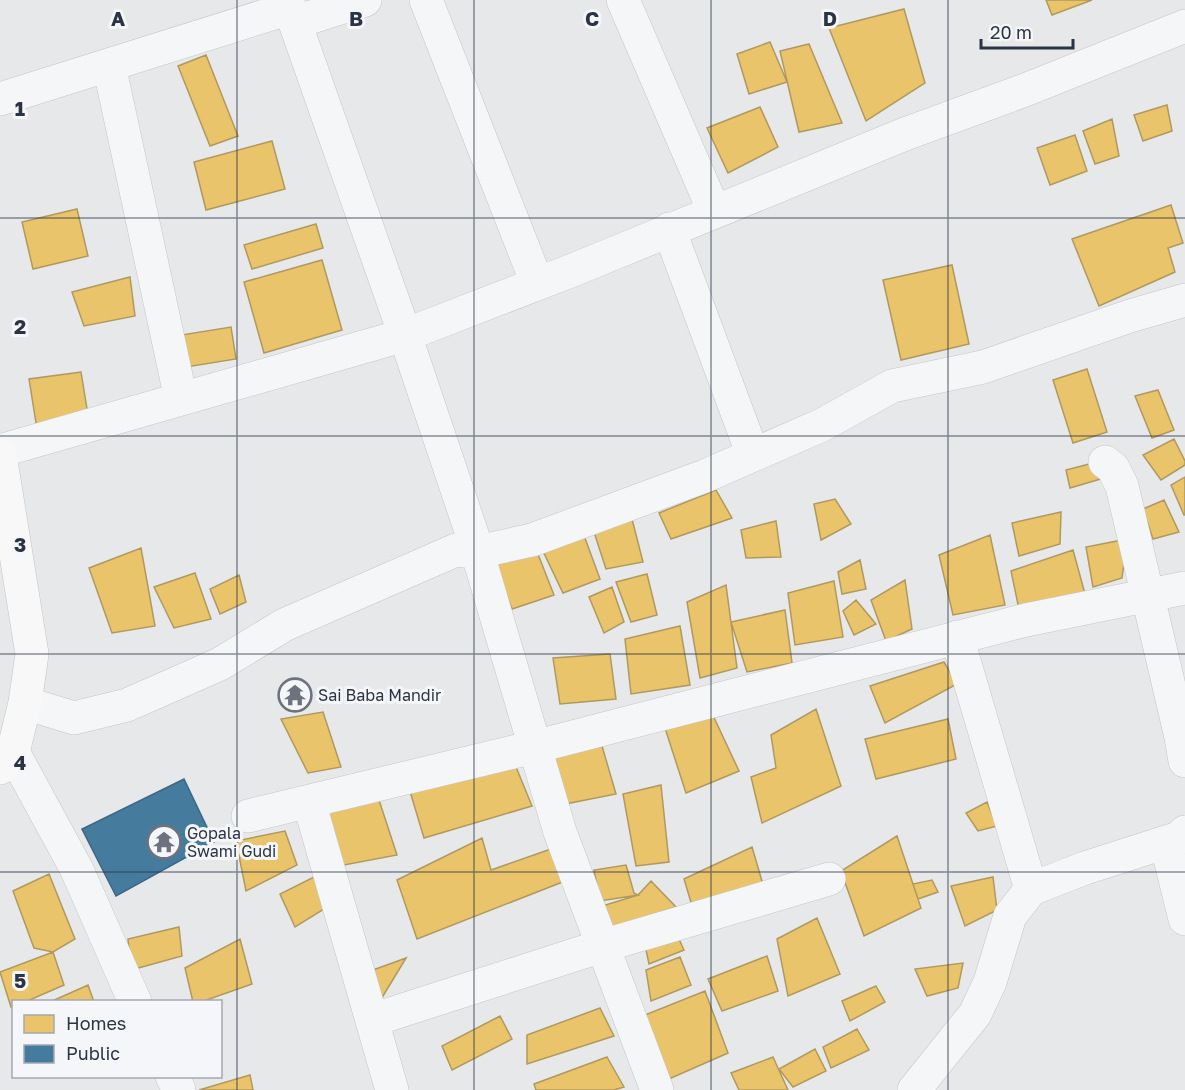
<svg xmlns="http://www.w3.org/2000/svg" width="1185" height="1090" font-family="'Golos Text',sans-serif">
	<rect width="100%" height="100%" fill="#e6e8ea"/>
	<!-- homes -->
	<path fill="#e9c46a" stroke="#b0995f" stroke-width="1.5" d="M1046,0H1092L1052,15Z
		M904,9L925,83L866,121L829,28Z
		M770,42L787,82L749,94L737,54Z
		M809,44L842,123L799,132L780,51Z
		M206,55L238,136L210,146L178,66Z
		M1167,105L1172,131L1143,141L1134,115Z
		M760,107L778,147L728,173L707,128Z
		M1112,119L1119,156L1095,164L1083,131Z
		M1075,135L1087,171L1050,185L1037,148Z
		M272,141L285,189L206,210L194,162Z
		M1171,205L1183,243L1168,248L1175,272L1099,306L1072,239Z
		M77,209L88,256L33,269L22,222Z
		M316,224L323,248L252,269L244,245Z
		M322,260L342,330L264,353L244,282Z
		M952,265L969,344L901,360L883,280Z
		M130,277L135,316L84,326L72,292Z
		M231,327L236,359L180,368L175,336Z
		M1087,369L1107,432L1073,443L1053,380Z
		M81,372L89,421L37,429L29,379Z
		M1158,390L1174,430L1152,438L1135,396Z
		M1174,439L1185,461V465L1161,480L1143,455Z
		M1097,462L1104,478L1070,488L1066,470Z
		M1185,477V515H1184L1171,485Z
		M716,490L732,518L671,539L659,513Z
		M835,499L851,524L821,540L814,504Z
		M1164,500L1179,532L1153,539L1143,509Z
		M1061,512L1060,544L1019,556L1012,523Z
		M632,519L643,562L606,569L593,529Z
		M776,521L781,557L746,558L741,530Z
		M582,530L600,579L563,593L542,549Z
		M990,535L1005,605L953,615L939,555Z
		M1127,539L1122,578L1093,587L1086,547Z
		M534,544L554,595L512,609L490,554Z
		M141,548L155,626L112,633L89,568Z
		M1073,550L1085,594L1020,614L1011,571Z
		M860,560L866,589L842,594L838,572Z
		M195,573L211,619L174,628L154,587Z
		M647,574L657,615L631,622L616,582Z
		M239,575L246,602L220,614L210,589Z
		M905,580L912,629L886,641L871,600Z
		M834,581L843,637L795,645L788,593Z
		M726,585L737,668L700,678L687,602Z
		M612,587L624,622L604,633L589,597Z
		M856,600L876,624L854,635L843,611Z
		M785,610L792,663L747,672L731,622Z
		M680,626L690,685L631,694L625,639Z
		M610,654L616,699L560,704L553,658Z
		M944,662L957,684L885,723L870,686Z
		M710,709L739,771L686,793L664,725Z
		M816,709L841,786L762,823L751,777L776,768L771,735Z
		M323,712L341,767L308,773L281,719Z
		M948,719L956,759L876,779L865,739Z
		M602,746L616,794L565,804L554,756Z
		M516,767L532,806L424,838L409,788Z
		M661,785L669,862L636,866L623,794Z
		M379,800L397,855L339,866L323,808Z
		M987,802L997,826L978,831L966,813Z
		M285,831L297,865L246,891L236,841Z
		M897,836L921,908L864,936L841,871Z
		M482,838L491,870L551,849L565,881L417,939L397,880Z
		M752,847L764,888L693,909L684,879Z
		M626,865L634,893L638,895L600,901L594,870Z
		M49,874L75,939L53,952L34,948L13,891Z
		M316,876L329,906L295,927L280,894Z
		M993,877L997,910L965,926L951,886Z
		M932,880L938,892L918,899L913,884Z
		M651,881L676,907L605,930L599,907L638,895Z
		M817,918L840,974L788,996L777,939Z
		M179,927L182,956L131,970L128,939Z
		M240,939L252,984L201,1002H193L185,968Z
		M679,939L684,950L649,964L645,945Z
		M53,952L64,985L25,1002H14V1006L11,1007L0,972Z
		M767,956L778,991L722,1011L708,979Z
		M680,957L691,985L651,1001L646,970Z
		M406,958L380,1001L373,970Z
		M963,963L958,988L927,996L915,969Z
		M88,985L94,1002H50Z
		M876,986L885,1002L850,1021L842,1001Z
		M705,991L728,1053L662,1082L630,1021Z
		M600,1008L614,1036L527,1064V1035Z
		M500,1016L512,1039L452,1070L442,1046Z
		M857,1029L869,1050L831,1068L823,1047Z
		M815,1049L826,1071L793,1087L779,1069Z
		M607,1057L624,1087L614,1090H536L534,1084Z
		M773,1057L788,1090H739L731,1073Z
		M250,1075L253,1090H199Z"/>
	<!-- public -->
	<path fill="#457b9d" stroke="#3d6683" stroke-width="1.5" d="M184,779L214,842L116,896L82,829Z"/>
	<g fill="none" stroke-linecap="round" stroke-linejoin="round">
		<defs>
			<path id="minor" d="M287,0L405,335L472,534L560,832L657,1090
				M426,0L537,283
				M623,0L714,211
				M296,22L365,0
				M109,65L181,399
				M0,99L290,8
				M669,229L753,455
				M0,451L405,335L573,270L905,134L1025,90L1185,26
				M1105,462L1113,468L1122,486L1181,737L1185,761
				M957,637L1031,889
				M25,703L74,718L127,705L220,664L284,625L456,550L477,552L532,540L705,476L822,425L892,386L983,367L1130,316L1185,300
				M13,752L77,870L135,1002
				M309,802L392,1090
				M248,816L534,747L1026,620L1185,588
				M1166,842L1185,919
				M372,1020L602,946L829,879
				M172,1076L179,1090
				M914,1090L975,1014L990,982L1010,916L1031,889L1085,868L1179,838L1185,832"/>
			<path id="major" d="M0,455L32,654L25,703L13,752L0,768"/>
		</defs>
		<!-- minor casing -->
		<use href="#minor" stroke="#c4c6c8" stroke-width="34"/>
		<!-- major casing -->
		<use href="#major" stroke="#c2c5c8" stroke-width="34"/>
		<!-- minor -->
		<use href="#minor" stroke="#f5f6f7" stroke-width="33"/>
		<!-- major -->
		<use href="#major" stroke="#f8f8f8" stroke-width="33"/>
	</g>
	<!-- grid -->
	<path fill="none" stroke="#2b3445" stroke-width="1.5" stroke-opacity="0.55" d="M237,0V1090M474,0V1090M711,0V1090M948,0V1090M0,218H1185M0,436H1185M0,654H1185M0,872H1185"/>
	<!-- icons -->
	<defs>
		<symbol id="temple-ring" viewBox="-11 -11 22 22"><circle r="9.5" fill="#f4f6f9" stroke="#6c737f" stroke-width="1.5"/><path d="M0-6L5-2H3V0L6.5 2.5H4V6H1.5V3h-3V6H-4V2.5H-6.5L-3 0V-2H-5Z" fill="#6c737f"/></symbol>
	</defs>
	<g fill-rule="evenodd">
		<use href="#temple-ring" x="276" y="676" width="38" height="38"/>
		<use href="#temple-ring" x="145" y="823" width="38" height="38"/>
	</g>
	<g text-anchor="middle" stroke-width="6" stroke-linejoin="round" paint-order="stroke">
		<!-- poi labels -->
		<g font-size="16" fill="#2b3445" stroke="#f4f6f9" text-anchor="start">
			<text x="318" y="701">Sai Baba Mandir</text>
			<text x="187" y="839">Gopala<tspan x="187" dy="18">Swami Gudi</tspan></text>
		</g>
	</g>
	<g font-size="20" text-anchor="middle" font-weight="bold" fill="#2b3445" stroke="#f4f6f9" stroke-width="6" stroke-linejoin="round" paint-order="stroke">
		<text x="118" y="26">A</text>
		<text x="356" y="26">B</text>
		<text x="592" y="26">C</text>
		<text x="830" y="26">D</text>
		<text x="20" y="116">1</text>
		<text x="20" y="334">2</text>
		<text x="20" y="552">3</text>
		<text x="20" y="770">4</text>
		<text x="20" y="988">5</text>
	</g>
	<!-- legend -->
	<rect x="12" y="1000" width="210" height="78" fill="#f4f6f9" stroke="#a4a8b1" stroke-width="1.5"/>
	<rect x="24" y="1015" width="30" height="18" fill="#e9c46a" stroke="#a4a8b1" stroke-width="1.5"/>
	<text x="66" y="1030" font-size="18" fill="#2b3445">Homes</text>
	<rect x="24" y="1045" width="30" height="18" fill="#457b9d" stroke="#a4a8b1" stroke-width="1.5"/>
	<text x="66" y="1060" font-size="18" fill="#2b3445">Public</text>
	<!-- scale -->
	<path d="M981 39v9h92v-9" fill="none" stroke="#2b3445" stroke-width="3"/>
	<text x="990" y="39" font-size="18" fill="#2b3445" stroke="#f4f6f9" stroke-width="4.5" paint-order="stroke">20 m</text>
</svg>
